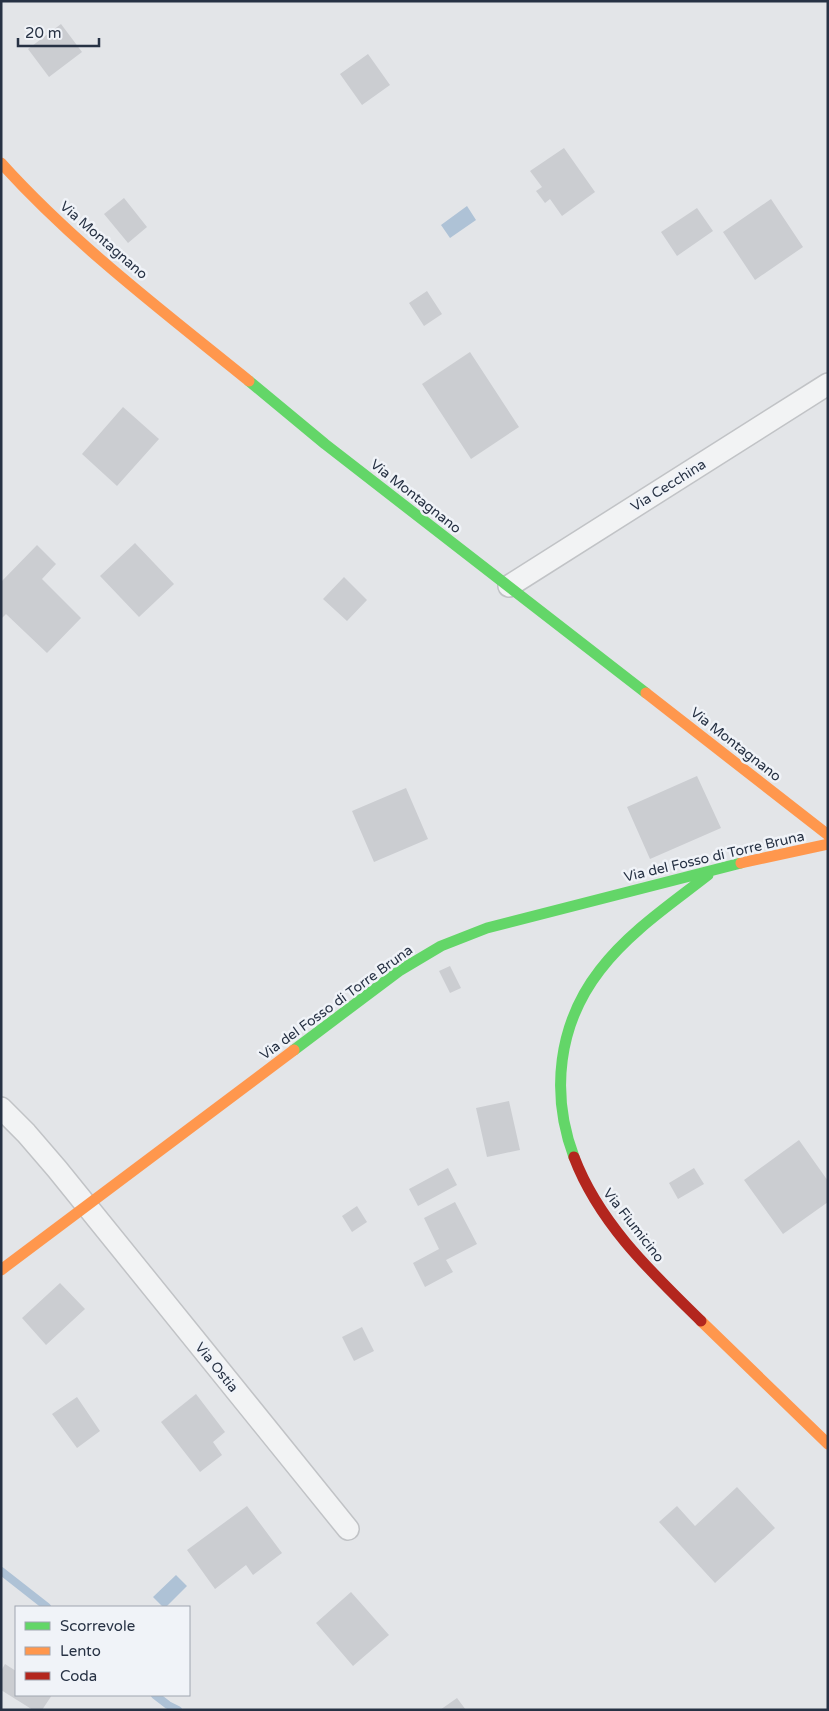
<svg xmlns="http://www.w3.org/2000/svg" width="829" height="1711" font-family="'Varela Round',sans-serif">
	<rect width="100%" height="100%" fill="#e3e5e8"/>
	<!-- water -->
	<path fill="#aec2d6" d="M467,206L476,220L450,238L441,225Z
		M176,1575L187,1586L166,1607H163L153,1597Z"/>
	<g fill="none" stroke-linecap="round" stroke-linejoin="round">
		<!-- stream -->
		<path stroke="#aec2d6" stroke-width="8" d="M1,1571L47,1607
			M155,1695L168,1705L178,1710"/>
	</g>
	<!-- building -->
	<path fill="#cbcdd1" d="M61,24L82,52L49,77L28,49Z
		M368,54L390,85L362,105L340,74Z
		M564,148L595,192L562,216L550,199L545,203L536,191L542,187L530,171Z
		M124,198L147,227L128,243L104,214Z
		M771,199L803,247L755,280L723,232Z
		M697,208L713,231L677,256L661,232Z
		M427,291L442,314L424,326L409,303Z
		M470,352L519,427L471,459L422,384Z
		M123,407L159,439L117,486L82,454Z
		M135,543L174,584L139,617L100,576Z
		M37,545L56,564L42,579L81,618L47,653L6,614L1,619V582Z
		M344,577L367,600L347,621L323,599Z
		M697,776L721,828L650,859L627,807Z
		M406,788L428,839L374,862L352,811Z
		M450,966L461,988L450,993L439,971Z
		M509,1101L520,1150L487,1157L476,1108Z
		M799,1140L828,1181V1202L783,1234L744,1180Z
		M448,1168L457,1185L418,1206L409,1189Z
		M694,1168L704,1184L678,1199L669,1183Z
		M455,1202L477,1244L446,1260L453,1272L425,1287L413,1263L439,1249L424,1218Z
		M357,1206L367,1222L352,1232L342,1216Z
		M60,1283L85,1309L46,1345L22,1318Z
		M362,1327L374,1351L354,1361L342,1337Z
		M196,1394L225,1432L213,1442L222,1455L200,1472L161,1422Z
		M77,1397L100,1431L77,1448L52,1414Z
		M737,1487L775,1528L715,1583L659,1522L677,1506L695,1526Z
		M247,1506L282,1553L253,1575L246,1565L215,1589L187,1550Z
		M351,1592L389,1635L353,1666L316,1623Z
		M5,1664L16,1671V1695H52L42,1710H33L1,1690V1671Z
		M457,1698L466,1710H440Z"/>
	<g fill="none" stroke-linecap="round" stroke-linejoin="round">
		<defs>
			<path id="street" d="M509,586L828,384
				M1,1108L26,1133L57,1169L348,1529"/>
		</defs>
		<!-- street casing -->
		<use href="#street" stroke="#c1c3c6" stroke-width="24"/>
		<!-- street -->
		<use href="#street" stroke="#f2f3f4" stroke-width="21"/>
		<!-- fast -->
		<path stroke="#63d668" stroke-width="11" d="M249,381L325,444L646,693
			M294,1050L399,971L441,946L487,928L741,863
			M574,1157C550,1093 558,1024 600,970C629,932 671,904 708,875"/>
		<!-- slow -->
		<path stroke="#ff974d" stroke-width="11" d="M1,163C75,245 164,312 249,381
			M646,693L828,835
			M741,863L828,844
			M1,1270L294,1050
			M701,1321L828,1444"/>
		<!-- jam -->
		<path stroke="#b3261e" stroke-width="11" d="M574,1157C599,1223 651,1272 701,1321"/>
	</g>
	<g text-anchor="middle" stroke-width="5" stroke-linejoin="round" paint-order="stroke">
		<!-- street labels -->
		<g font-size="14" fill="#273244" stroke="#f0f3f8">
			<text transform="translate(104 240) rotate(41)" y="5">Via Montagnano</text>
			<text transform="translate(668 485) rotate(-32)" y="5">Via Cecchina</text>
			<text transform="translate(416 496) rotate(38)" y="5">Via Montagnano</text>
			<text transform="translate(736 744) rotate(38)" y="5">Via Montagnano</text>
			<text transform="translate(714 856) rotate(-13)" y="5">Via del Fosso di Torre Bruna</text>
			<text transform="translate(336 1002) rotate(-36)" y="5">Via del Fosso di Torre Bruna</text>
			<text transform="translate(634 1225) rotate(52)" y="5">Via Fiumicino</text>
			<text transform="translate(217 1367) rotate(51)" y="5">Via Ostia</text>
		</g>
	</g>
	<!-- border -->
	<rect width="829" height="1711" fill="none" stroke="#273244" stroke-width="5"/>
	<!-- legend -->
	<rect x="15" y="1606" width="175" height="90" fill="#f0f3f8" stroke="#a0a6b0"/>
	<rect x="25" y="1622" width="25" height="8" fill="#63d668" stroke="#a0a6b0"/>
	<text x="60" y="1631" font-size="15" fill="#273244">Scorrevole</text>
	<rect x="25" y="1647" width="25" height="8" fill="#ff974d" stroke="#a0a6b0"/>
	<text x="60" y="1656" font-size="15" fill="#273244">Lento</text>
	<rect x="25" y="1672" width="25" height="8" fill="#b3261e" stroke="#a0a6b0"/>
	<text x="60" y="1681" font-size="15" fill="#273244">Coda</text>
	<!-- scale -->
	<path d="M18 38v8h81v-8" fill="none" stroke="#273244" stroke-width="2.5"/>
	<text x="25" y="38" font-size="15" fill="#273244" stroke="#f0f3f8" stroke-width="4" paint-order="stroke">20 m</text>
</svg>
